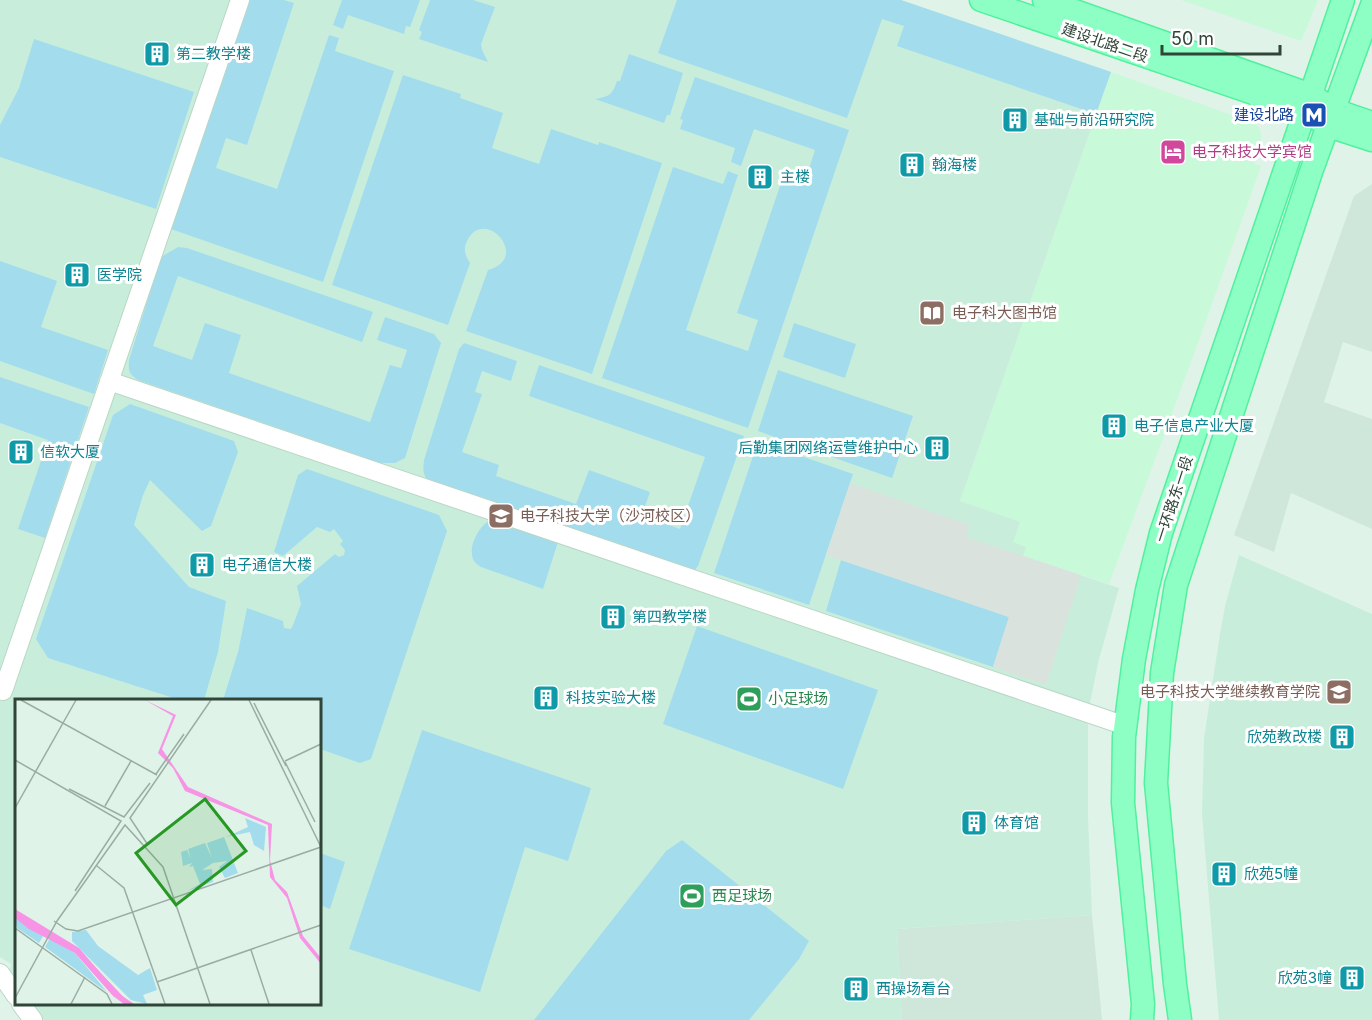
<svg xmlns="http://www.w3.org/2000/svg" width="1372" height="1020" font-family="Inter,'Noto Sans SC',sans-serif">
	<rect width="100%" height="100%" fill="#e0f3e9"/>
	<!-- residential -->
	<path fill="#cee7da" d="M1372,184V352L1343,342L1324,402L1372,419V529L1291,493L1274,552L1234,535L1354,196Z
		M1092,915L1102,1020H902L897,929Z"/>
	<!-- commercial -->
	<path fill="#c8f9d9" d="M1181,0H1318L1301,41Z
		M1111,72L1254,123L1259,128L1261,134V145L1254,164L1261,166L1198,343L1109,584L1023,556L1013,542L1019,522L960,501Z"/>
	<!-- education -->
	<path fill="#c8eedb" d="M0,0H901L1111,72L960,501L1020,522L1013,542L1026,547L1023,556L1119,588L1098,663L1088,713V817L1092,915L897,929L902,1020H40L29,1004H320V700H16V985L9,974L11,964L0,957Z
		M1239,555L1372,614V1020H1219L1202,814L1204,738L1220,634L1225,606Z"/>
	<!-- green -->
	<path fill="#a3dced" d="M246,0H284L294,3L247,145L226,138L216,168L277,189L329,35L339,38L335,51L394,71L323,282L168,228Z
		M342,0H420L410,27L406,26L404,34L348,15L343,29L333,25Z
		M430,0H473L495,7L481,44L482,50L488,62L419,39L422,32L419,30Z
		M677,0H901L1111,72L1096,114L897,46L904,26L882,19L847,118L658,53Z
		M34,39L194,92L156,209L0,157V125L19,88Z
		M629,54L683,73L670,115H667L664,123L595,99C610,96 612,95 617,81H620Z
		M403,75L461,94L460,98L503,113L492,148L539,164L551,129L598,145L599,142L662,163L592,374L466,331L488,270C532,258 484,205 467,241C463,249 465,256 470,263L448,325L332,285Z
		M695,77L849,130L748,428L602,378L673,167L723,184L728,171L738,175L686,330L748,351L758,320L737,313L785,171L806,178L815,150L754,129L741,166L731,162L735,148L680,129L683,120L680,119Z
		M178,247L187,248L373,312L362,342L178,276L153,346L192,360L205,323L241,335L229,373L370,422L390,365L401,368L407,350L377,340L385,317L434,334L441,343L405,458L395,463H380L138,380C129,374 128,371 129,360L161,257Z
		M0,261L57,281L41,327L108,350L94,394L0,361Z
		M794,323L856,344L845,378L783,357Z
		M464,343L517,361L511,381L482,371L475,392L482,394L462,452L499,465L496,476L576,504L589,470L650,492L642,515L680,529L705,457L529,396L539,365L744,436L698,566L695,570L687,572L431,482C422,476 423,470 424,460L459,349Z
		M778,370L913,416L892,478L758,431Z
		M0,377L89,407L45,538L18,529L48,440L0,423Z
		M130,404L234,441L238,452L211,526L202,531L150,480L143,495L134,525L189,587L226,601L218,652L204,700H180L48,658L36,639L113,415Z
		M758,441L853,474L809,605L714,573Z
		M307,469L439,515L447,531L371,759L360,763L320,749V700H223L238,652L247,608L283,621L284,628L291,629L293,625L301,604L297,586L335,554L339,557L344,555L345,550L340,544L343,541L334,529L330,532L317,527L283,556L274,552L298,475Z
		M491,520L558,542L543,589L481,567C476,564 472,560 472,554C470,544 480,524 491,520Z
		M841,560L1009,617L993,667L826,611Z
		M697,626L878,690L843,789L663,724Z
		M422,730L591,788L568,861L525,847L480,992L349,949Z
		M682,840L809,941L799,959L749,1020H534L666,851Z
		M320,853L345,862L330,909L320,905Z"/>
	<!-- parking -->
	<path fill="#dae2dd" d="M850,483L970,525L966,537L1081,575L1046,685L993,667L1009,617L826,555Z"/>
	<g fill="none" stroke-linecap="round" stroke-linejoin="round">
		<defs>
			<path id="minor" d="M109,381L1126,726
				M3,691L240,0
				M0,973L16,996
				M21,1004L33,1020"/>
			<path id="major" d="M981,0L1265,97L1305,112L1329,126L1372,140
				M1044,0L1311,95L1334,110L1372,123
				M1142,1020L1143,1004L1123,803L1124,737L1134,659L1147,590L1161,533L1343,0
				M1180,1020L1175,984L1156,783L1162,673L1176,585L1311,172L1372,5"/>
		</defs>
		<!-- minor casing -->
		<use href="#minor" stroke="#b9d7c6" stroke-width="20"/>
		<!-- major casing -->
		<use href="#major" stroke="#50f19d" stroke-width="25"/>
		<!-- minor -->
		<use href="#minor" stroke="#fff" stroke-width="18"/>
		<!-- major -->
		<use href="#major" stroke="#8dffc5" stroke-width="22"/>
	</g>
	<!-- icons -->
	<defs>
		<symbol id="building-square" viewBox="-11 -11 22 22"><rect x="-9" y="-9" width="18" height="18" rx="4" fill="#0f9aa8" stroke="#fff"/><path d="M-4-6H4V6H1V3H-1V6H-4ZM-2.5-4.3h1.7v1.8h-1.7ZM.8-4.3h1.7v1.8H.8ZM-2.5-1h1.7V.8h-1.7ZM.8-1h1.7V.8H.8Z" fill="#fff"/></symbol>
		<symbol id="metro-square" viewBox="-11 -11 22 22"><rect x="-9" y="-9" width="18" height="18" rx="4" fill="#1a4fb4" stroke="#fff"/><path d="M-5.5 5V-5H-3L0 0L3-5H5.5V5H3V-.5L0 4L-3-.5V5Z" fill="#fff"/></symbol>
		<symbol id="hotel-square" viewBox="-11 -11 22 22"><rect x="-9" y="-9" width="18" height="18" rx="4" fill="#d1479c" stroke="#fff"/><path d="M-6-4.5h1.5V1H6V5H4.5V3h-9V5H-6ZM-4 0a1.8 1.8 0 1 1 3.6 0ZM.5 0V-2.5h3Q6-2.5 6 0Z" fill="#fff"/></symbol>
		<symbol id="library-square" viewBox="-11 -11 22 22"><rect x="-9" y="-9" width="18" height="18" rx="4" fill="#8d6e63" stroke="#fff"/><path d="M-6-4Q-3-5.5-.7-3.5V5Q-3 3-6 4ZM6-4Q3-5.5 .7-3.5V5Q3 3 6 4Z" fill="#fff"/></symbol>
		<symbol id="university-square" viewBox="-11 -11 22 22"><rect x="-9" y="-9" width="18" height="18" rx="4" fill="#8d6e63" stroke="#fff"/><path d="M0-5L7-2L0 1L-7-2ZM-4 1L0 2.5L4 1V4Q0 6-4 4Z" fill="#fff"/></symbol>
		<symbol id="stadium-square" viewBox="-11 -11 22 22"><rect x="-9" y="-9" width="18" height="18" rx="4" fill="#2e9e5b" stroke="#fff"/><path d="M0-5a6.5 5 0 1 0 0 10a6.5 5 0 1 0 0-10ZM-3.5-1.8h7v3.6h-7Z" fill="#fff"/></symbol>
	</defs>
	<g fill-rule="evenodd">
		<use href="#building-square" x="142" y="39" width="30" height="30"/>
		<use href="#metro-square" x="1299" y="100" width="30" height="30"/>
		<use href="#building-square" x="1000" y="105" width="30" height="30"/>
		<use href="#hotel-square" x="1158" y="137" width="30" height="30"/>
		<use href="#building-square" x="897" y="150" width="30" height="30"/>
		<use href="#building-square" x="745" y="162" width="30" height="30"/>
		<use href="#building-square" x="62" y="260" width="30" height="30"/>
		<use href="#library-square" x="917" y="298" width="30" height="30"/>
		<use href="#building-square" x="1099" y="411" width="30" height="30"/>
		<use href="#building-square" x="922" y="433" width="30" height="30"/>
		<use href="#building-square" x="6" y="437" width="30" height="30"/>
		<use href="#university-square" x="486" y="501" width="30" height="30"/>
		<use href="#building-square" x="187" y="550" width="30" height="30"/>
		<use href="#building-square" x="598" y="602" width="30" height="30"/>
		<use href="#university-square" x="1324" y="677" width="30" height="30"/>
		<use href="#building-square" x="531" y="683" width="30" height="30"/>
		<use href="#stadium-square" x="734" y="684" width="30" height="30"/>
		<use href="#building-square" x="1327" y="722" width="30" height="30"/>
		<use href="#building-square" x="959" y="808" width="30" height="30"/>
		<use href="#building-square" x="1209" y="859" width="30" height="30"/>
		<use href="#stadium-square" x="677" y="881" width="30" height="30"/>
		<use href="#building-square" x="1337" y="963" width="30" height="30"/>
		<use href="#building-square" x="841" y="974" width="30" height="30"/>
	</g>
	<g text-anchor="middle" stroke-width="6" stroke-linejoin="round" paint-order="stroke">
		<!-- street labels -->
		<g font-size="15" fill="#314438" stroke="#fff">
			<text transform="translate(1105 43) rotate(19)" y="5">建设北路二段</text>
			<text transform="translate(1174 499) rotate(-72)" y="5">一环路东一段</text>
		</g>
		<!-- culture labels -->
		<g font-size="15" fill="#0d838f" stroke="#fff" text-anchor="start">
			<text x="176" y="59">第二教学楼</text>
			<text x="1034" y="125">基础与前沿研究院</text>
			<text x="932" y="170">翰海楼</text>
			<text x="780" y="182">主楼</text>
			<text x="97" y="280">医学院</text>
			<text x="1134" y="431">电子信息产业大厦</text>
			<text x="918" y="453" text-anchor="end">后勤集团网络运营维护中心</text>
			<text x="40" y="457">信软大厦</text>
			<text x="222" y="570">电子通信大楼</text>
			<text x="632" y="622">第四教学楼</text>
			<text x="566" y="703">科技实验大楼</text>
			<text x="1322" y="742" text-anchor="end">欣苑教改楼</text>
			<text x="994" y="828">体育馆</text>
			<text x="1244" y="879">欣苑5幢</text>
			<text x="1332" y="983" text-anchor="end">欣苑3幢</text>
			<text x="876" y="994">西操场看台</text>
		</g>
		<!-- transit labels -->
		<g font-size="15" fill="#164399" stroke="#fff" text-anchor="end">
			<text x="1294" y="120">建设北路</text>
		</g>
		<!-- hotel labels -->
		<g font-size="15" fill="#b23c85" stroke="#fff" text-anchor="start">
			<text x="1192" y="157">电子科技大学宾馆</text>
		</g>
		<!-- education labels -->
		<g font-size="15" fill="#785e54" stroke="#fff" text-anchor="start">
			<text x="952" y="318">电子科大图书馆</text>
			<text x="520" y="521">电子科技大学（沙河校区）</text>
			<text x="1320" y="697" text-anchor="end">电子科技大学继续教育学院</text>
		</g>
		<!-- leisure labels -->
		<g font-size="15" fill="#27864d" stroke="#fff" text-anchor="start">
			<text x="768" y="704">小足球场</text>
			<text x="712" y="901">西足球场</text>
		</g>
	</g>
	<!-- overview -->
	<g transform="translate(15 699)">
		<rect width="306" height="306" fill="#e0f3e9"/>
		<path d="M230,119L251,128L249,152L239,146L235,133L211,138L233,128ZM209,138L223,174L210,179L204,168L212,162L198,164L187,171L197,170L198,183L172,192L185,185L178,167L174,168L177,164L168,167L166,153L172,151L176,160L173,150L190,144L197,159L192,144ZM0,219L28,237L24,244L2,229ZM71,231L83,247L123,276L135,269L142,291L128,296L132,305L116,301L57,242V233ZM35,239L60,254L92,293L30,248Z" fill="#a3dced"/>
		<path d="M130,1L161,16L147,50L173,88L257,125L255,161L260,181L272,193L288,237L306,259V265L285,239L272,199L255,178L253,126L170,92L158,69L143,54L158,17ZM0,210L64,249L103,294L119,305H109L98,297L60,254L14,230L0,219Z" fill="#f894e5"/>
		<path fill="none" stroke="#f894e5" stroke-width="3" d="M0,215L32,235M36,237L63,252L113,305"/>
		<path fill="none" stroke="#9aada2" stroke-width="1.5" d="M6,1L142,76M234,1L306,148M239,4L271,67M0,61L106,122L60,192M270,62L306,45M270,63L300,123M141,75L169,35M54,90L109,118L135,84M90,107L116,62M0,109L61,1M133,146L115,119L196,1M82,167L109,189L150,305M39,222L51,230L63,232L306,148M0,229L92,295L97,305M236,251L254,305M142,283L306,226M0,299L42,222L110,126L148,168L195,305M56,305L70,278"/>
		<path fill="#289824" fill-opacity="0.15" stroke="#289824" stroke-width="3" d="M190,100L231,152L161,206L121,154Z"/>
		<rect width="306" height="306" fill="none" stroke="#314438" stroke-width="3"/>
	</g>
	<!-- scale -->
	<path d="M1162 45v9h118v-9" fill="none" stroke="#314438" stroke-width="3"/>
	<text x="1171" y="45" font-size="18" fill="#314438" stroke="#ffffff" stroke-width="4.5" paint-order="stroke">50 m</text>
</svg>
